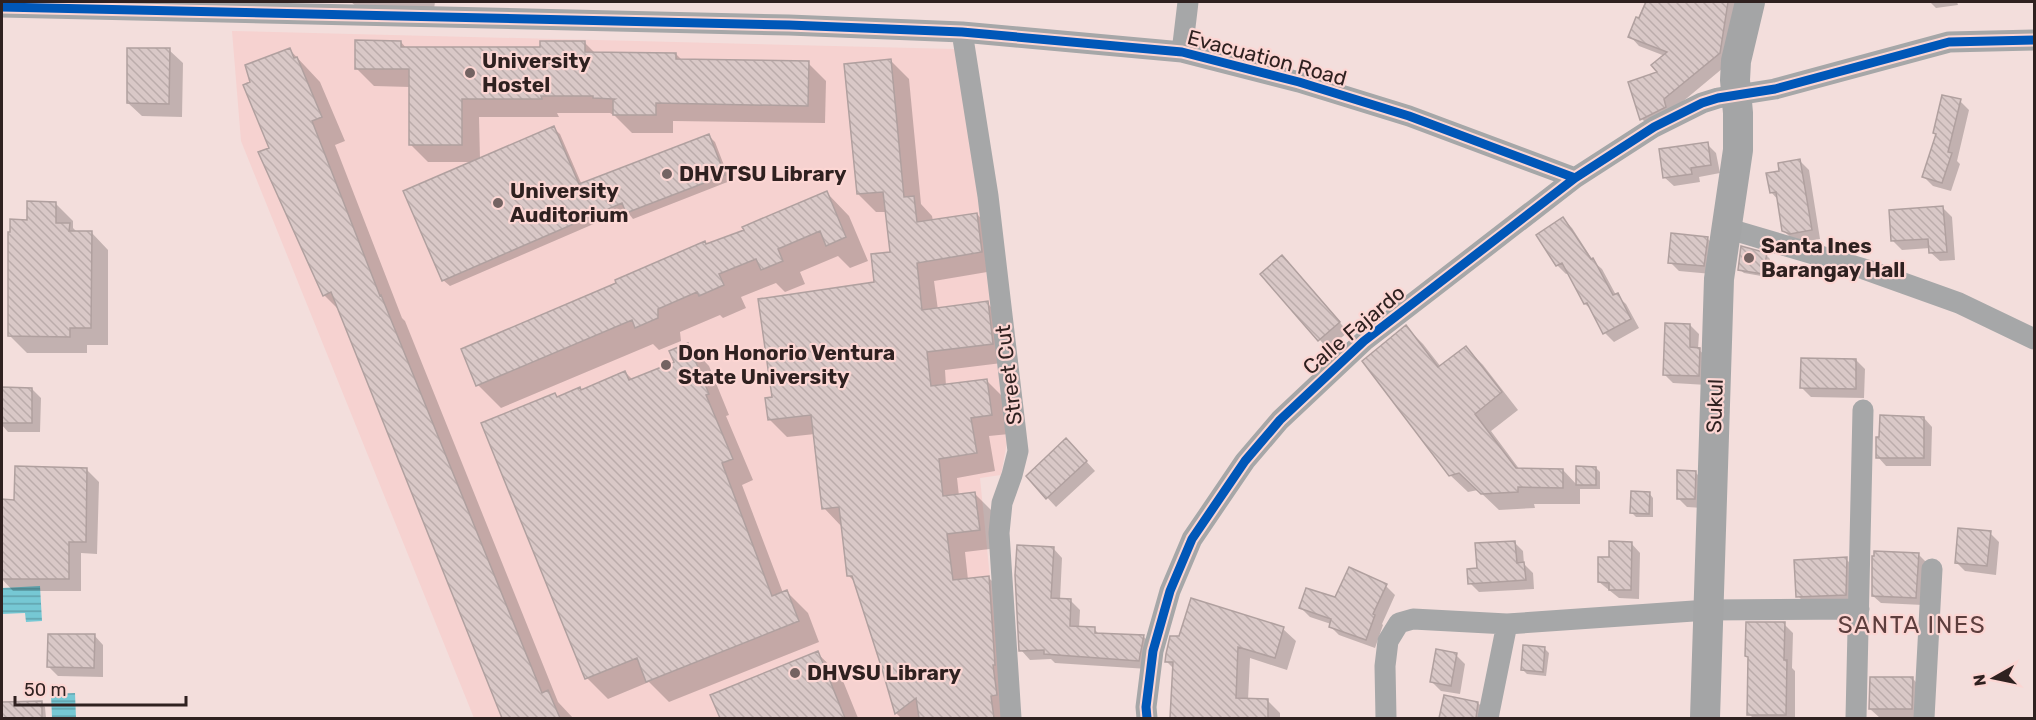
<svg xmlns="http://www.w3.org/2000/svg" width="2036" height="720" font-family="Rubik,sans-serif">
	<defs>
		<pattern id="water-rules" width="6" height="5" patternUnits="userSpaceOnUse" patternTransform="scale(1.5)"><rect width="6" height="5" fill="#76c8d4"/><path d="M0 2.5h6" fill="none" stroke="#61a2ac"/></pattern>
		<pattern id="building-back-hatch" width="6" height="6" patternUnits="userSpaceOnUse" patternTransform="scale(1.5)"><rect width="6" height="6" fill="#d9c8c7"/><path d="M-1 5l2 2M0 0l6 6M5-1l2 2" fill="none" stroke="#bbacab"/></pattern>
	</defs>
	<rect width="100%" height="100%" fill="#f3dedc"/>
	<!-- built -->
	<path fill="#f6d2d0" d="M232,31L955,49L994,299L1009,431L1001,475L980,478L1004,718H474L241,141Z"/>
	<!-- water -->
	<path fill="url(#water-rules)" d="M40,586L42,621L26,622L25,613L2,614V588Z
		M75,693L76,718H52L51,694Z"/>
	<!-- shadow -->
	<path fill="#0003" d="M351,2H435L434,9L357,7Z
		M1645,2H1742L1729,63L1651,128L1642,119L1665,56L1639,46L1630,36Z
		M1930,2H1957L1958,5L1936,8Z
		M401,42L407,49H542L584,42L595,53L676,54L682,60L808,63L826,81L825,123L673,121V133H632L615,116L610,113H557L559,117H479L480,159L553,128L560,134L582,185L708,135L715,142L730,181L633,219L626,210L450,286L443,280L473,162H428L410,144V87L374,86L356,68Z
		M169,50L183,63L182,117L142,116L128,103Z
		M290,50L320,82L345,141L335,145L402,318L405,321L558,702L573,718H504L340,311L324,295L271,149L252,83Z
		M891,61L909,79L921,204L932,216L933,221L977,214L995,233L999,270L934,281L938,310L987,303L1005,321L1010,362L945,370L946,386L987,381L1005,399L1009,434L989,436L995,471L957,478L959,496L975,494L993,512L998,548L965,552L968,580L988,577L1007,596L1009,718H901L896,713L884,669L856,583L849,576L842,527L824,508L815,434L787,437L769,419L773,398L876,283L891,253L886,212H876L858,194Z
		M1960,101L1969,110L1957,161L1960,164L1951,191L1933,186L1924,177L1937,135L1935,133Z
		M1707,144L1716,153L1720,173L1699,177L1700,182L1674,186L1664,177Z
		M1800,161L1809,170L1820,239L1800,242L1793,240L1784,231L1779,201L1771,192L1781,172Z
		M827,193L849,216L868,261L850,268L838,256L800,272L805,284L785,292L776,283L741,297L746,308L723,318L720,315L680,332L681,341L659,350L653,344L501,408L478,385L463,350L746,231Z
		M55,203L73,221V228L77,232H91L108,250V345H87V353H27L9,335L29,221Z
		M1943,208L1952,217L1955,260L1940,261L1930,252V248L1902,250L1893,241Z
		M1563,219L1572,228L1594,262L1602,269L1616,295L1626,304L1639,328L1614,342L1605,333L1594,312L1585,304L1569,273L1566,274L1557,265L1538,236Z
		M1707,238L1716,247L1712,274L1679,271L1670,262Z
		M1766,255L1770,259L1767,277L1744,273L1739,269Z
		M1291,266L1348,332L1328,349L1262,275Z
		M1690,325L1699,334L1698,349L1708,358L1707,385L1673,383L1664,374Z
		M1406,327L1423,344L1441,367L1466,348L1483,365L1518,410L1491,431L1520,470H1563L1577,485V468H1596L1600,472V489H1580V504H1534L1535,508L1499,510L1478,490L1468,492L1450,475Z
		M688,344L709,366L729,415L726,416L753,480L742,485L783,593L787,592L808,613L819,642L669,702L649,682L608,699L587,678L555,394L559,398L582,391L625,372L633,380L676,363Z
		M1856,360L1865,369L1864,398L1811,397L1802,388Z
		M2,389H32L41,398L40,432H8L2,425Z
		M1924,418L1932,427L1931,466H1886L1878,457Z
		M1075,449L1095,471L1056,507L1028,477Z
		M87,470L99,482L97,554L81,553V591H13L2,579L4,501H15Z
		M1695,472L1704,481L1703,508L1687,507L1678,498Z
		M1649,493L1653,498V517H1636L1632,513Z
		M1990,533L1999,542L1996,575L1965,571L1956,562Z
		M1514,542L1523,551L1524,564L1533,573L1534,589L1479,592L1470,583L1479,569Z
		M1631,543L1640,553L1639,599L1619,598L1599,582L1611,558Z
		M1053,548L1062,558L1060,600L1071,601L1080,610L1079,628L1094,629L1100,635L1144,637L1153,646L1148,669L1055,663L1051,659L1030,660L1021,650Z
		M1918,554L1926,562L1923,605L1881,603L1873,596Z
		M1846,559L1855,568V603L1807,605L1798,596Z
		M1349,569L1386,586L1395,595L1382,624L1383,625L1375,648L1339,635L1330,626L1331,624L1310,617L1301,608L1336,599Z
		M1784,624L1793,633L1792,668L1795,671V718H1753L1749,714V659L1747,656Z
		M1283,629L1296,641L1287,670L1250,658L1248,700L1268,701L1280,713V718H1171L1174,669L1166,661Z
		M94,635L103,645V677L58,676L49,667Z
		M1544,648L1549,653L1546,676L1527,674L1522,669Z
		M817,653L841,676L858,718H721L712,696Z
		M1456,655L1465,664L1460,694L1441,691L1432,682Z
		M1913,679L1922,688L1920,718H1880L1870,709Z
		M1445,697L1478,703L1486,711L1485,718H1441Z
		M41,702L45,707L46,718H20V703Z"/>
	<!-- building -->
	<path fill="url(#building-back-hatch)" stroke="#b0a09f" stroke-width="1.5" d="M1646,2H1728L1720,53L1664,99L1666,107L1640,120L1628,82L1657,72L1651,65L1667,52L1628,37L1636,17L1639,18Z
		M355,40L401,41V47H540V41H585V52L676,53V59L809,61L808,106L656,103V115H613V100L615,99L593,98V96H541L542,99H462V145H409V69H355Z
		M127,48H170L169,104L127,103Z
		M290,48L294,58L297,57L322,117L312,121L380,296L381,295L542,693L548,690L560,718H502L331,292L323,296L258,152L269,148L243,85L250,82L245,65Z
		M891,59L904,197L914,196L917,222L977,213L982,252L917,263L922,310L988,301L993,344L927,352L931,386L987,379L992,415L971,418L977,453L939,459L943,496L975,492L980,530L947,534L953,580L989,576L995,665H993L997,695L991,696L994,718H919L916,698L895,714L882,669L852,576H847L839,507L822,509L811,415L768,420L765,398L772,397L758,299L874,282L871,254L890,252L883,192L857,194L844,64Z
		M1942,95L1961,99L1948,152L1952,153L1942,183L1922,177L1936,134L1933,133Z
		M554,126L579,184L709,134L725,175L626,213L622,203L442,281L403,191Z
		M1708,142L1711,165L1691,168L1692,174L1663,178L1659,149Z
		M1800,159L1812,230L1790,234L1782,231L1776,192L1770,193L1766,173L1779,171L1778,163Z
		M827,191L846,237L826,246L820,231L778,249L783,261L761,270L756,259L719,274L724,285L699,296L697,292L658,309V318L635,328L632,320L476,386L461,349L616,283L615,280L705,241L706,244L744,230L742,227Z
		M27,201L56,202V223H70L69,231H92L91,328H70V337L8,336V232H10V219L27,220Z
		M1943,206L1947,252L1929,253L1928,239L1891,241L1889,210Z
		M1563,217L1591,259L1593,258L1613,295L1618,293L1631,319L1603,334L1587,303L1584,304L1562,263L1556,266L1536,235Z
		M1671,233L1708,237L1704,266L1668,263Z
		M1741,246L1767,253L1763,274L1738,270Z
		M1282,255L1340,322L1318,341L1260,274Z
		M1665,323L1690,324V347L1700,348L1699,376L1663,375Z
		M1406,325L1438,367L1466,346L1502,392L1475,414L1516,468L1563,469V488L1518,487V492L1481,494L1459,473L1449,476L1362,361Z
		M688,343L709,394L706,395L733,459L722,463L772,596L787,590L799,621L646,682L637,658L585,679L481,423L555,393L557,397L580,387L581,390L625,371L629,380L674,362L669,351Z
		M1801,358L1856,359V389L1800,388Z
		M2,387L32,388V423H2Z
		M1880,415L1924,417V458H1876V437H1879Z
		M1066,438L1087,461L1046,499L1026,476Z
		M15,466L87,468L86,542H69V579H2V499L14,500Z
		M1576,466L1596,467V485H1576Z
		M1677,470L1696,471L1695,499H1677Z
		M1631,491L1650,492L1649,514L1630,513Z
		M1958,528L1991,531L1987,566L1955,563Z
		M1515,541L1517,563L1524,562L1526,580L1468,584L1467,569L1477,568L1475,543Z
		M1609,541L1632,542L1631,590H1609V583L1598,582V557H1609Z
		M1017,545L1054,547L1051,598L1071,599L1070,626L1095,627V633L1144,635L1139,661L1044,654V650L1019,651L1015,575Z
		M1874,551L1919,553L1916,598L1872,596V556H1874Z
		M1847,557L1846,595L1796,597L1794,560Z
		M1349,567L1387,584L1373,614L1375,615L1366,640L1329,627L1331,619L1299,608L1306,588L1335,597Z
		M1191,598L1284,627L1275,658L1238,647L1236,698L1268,699V718H1170L1173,662H1165L1166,654L1170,636H1179Z
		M1746,622H1785L1784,660H1787L1786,715H1747L1748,657L1745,656Z
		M48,634H95L94,668L47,667Z
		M1523,645L1545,647L1543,672L1521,670Z
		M1436,649L1457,653L1451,686L1430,682Z
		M818,651L845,718H720L710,695Z
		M1870,677H1913L1912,709H1869Z
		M1444,695L1478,702L1476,718H1439Z
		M42,701V718H2V702Z"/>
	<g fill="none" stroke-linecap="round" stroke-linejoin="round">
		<!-- street -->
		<path stroke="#a6a7a8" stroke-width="21" d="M2,7L789,25L962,32L1182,52L1299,82L1409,116L1575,178
			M962,32L988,196L1018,451L1012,475L1002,503L999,533L1011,718
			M1182,52L1188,2
			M1726,228L1864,269L1959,303L2034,339
			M1147,718L1146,707L1153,651L1170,591L1192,539L1245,461L1280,420L1364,341L1575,178L1654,127L1702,103L1718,98L1775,89L1949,42L2034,40
			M1386,718L1385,666L1388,641L1399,623L1413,619L1507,624L1708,610L1859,609
			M1488,718L1507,624
			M1856,718L1863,410
			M1924,718L1932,569"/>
		<!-- secondary -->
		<path stroke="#a4a5a6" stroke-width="30" d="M1705,718L1719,279L1738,150V113L1735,80L1736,61L1750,2"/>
		<defs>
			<path id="cycleway" d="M2,7L789,25L962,32L1182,52L1299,82L1409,116L1575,178
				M1147,718L1146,707L1153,651L1170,591L1192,539L1245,461L1280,420L1364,341L1575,178L1654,127L1702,103L1718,98L1775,89L1949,42L2034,40"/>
		</defs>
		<!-- cycleway casing -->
		<use href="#cycleway" stroke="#fcd6d3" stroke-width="13"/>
		<!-- cycleway -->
		<use href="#cycleway" stroke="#0057b8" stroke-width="9"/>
	</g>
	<!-- markers -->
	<g fill="#746362" stroke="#fcd6d3" stroke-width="2">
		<circle cx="470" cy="73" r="6"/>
		<circle cx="667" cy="174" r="6"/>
		<circle cx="498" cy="203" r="6"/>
		<circle cx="1749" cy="258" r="6"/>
		<circle cx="666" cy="365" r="6"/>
		<circle cx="795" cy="673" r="6"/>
	</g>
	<g text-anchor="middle" stroke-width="4.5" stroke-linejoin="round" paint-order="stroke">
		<!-- street labels -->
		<g font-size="21" fill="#2f2120" stroke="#fcd6d3">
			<text transform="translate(1267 58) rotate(15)" y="7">Evacuation Road</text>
			<text transform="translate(1354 330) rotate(-40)" y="7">Calle Fajardo</text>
			<text transform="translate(1009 375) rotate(-97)" y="7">Street Cut</text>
			<text transform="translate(1715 406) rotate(-88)" y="7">Sukul</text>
		</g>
		<!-- poi labels -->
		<g font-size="21" font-weight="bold" fill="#2f2120" stroke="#fcd6d3" text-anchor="start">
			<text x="482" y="68">University<tspan x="482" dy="24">Hostel</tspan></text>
			<text x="679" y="181">DHVTSU Library</text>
			<text x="510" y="198">University<tspan x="510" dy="24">Auditorium</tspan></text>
			<text x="1761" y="253">Santa Ines<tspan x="1761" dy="24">Barangay Hall</tspan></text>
			<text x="678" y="360">Don Honorio Ventura<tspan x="678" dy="24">State University</tspan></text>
			<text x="807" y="680">DHVSU Library</text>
		</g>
		<!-- quarter labels -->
		<g font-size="24" letter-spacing="1.5" fill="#5d3e3d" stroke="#fcd6d3">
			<text x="1912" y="633">SANTA INES</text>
		</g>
	</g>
	<!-- border -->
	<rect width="2036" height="720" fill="none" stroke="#2f2120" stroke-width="6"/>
	<!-- north arrow -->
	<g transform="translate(1994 678) rotate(261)" stroke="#fcd6d3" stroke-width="4.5" paint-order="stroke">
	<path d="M0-4.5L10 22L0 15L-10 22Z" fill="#2f2120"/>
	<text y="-9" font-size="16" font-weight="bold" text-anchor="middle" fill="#2f2120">N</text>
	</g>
	<!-- scale -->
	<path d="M15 696v9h171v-9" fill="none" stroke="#2f2120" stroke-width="3"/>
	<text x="24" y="696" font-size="18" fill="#2f2120" stroke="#fcd6d3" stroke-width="4.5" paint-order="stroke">50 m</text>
</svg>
